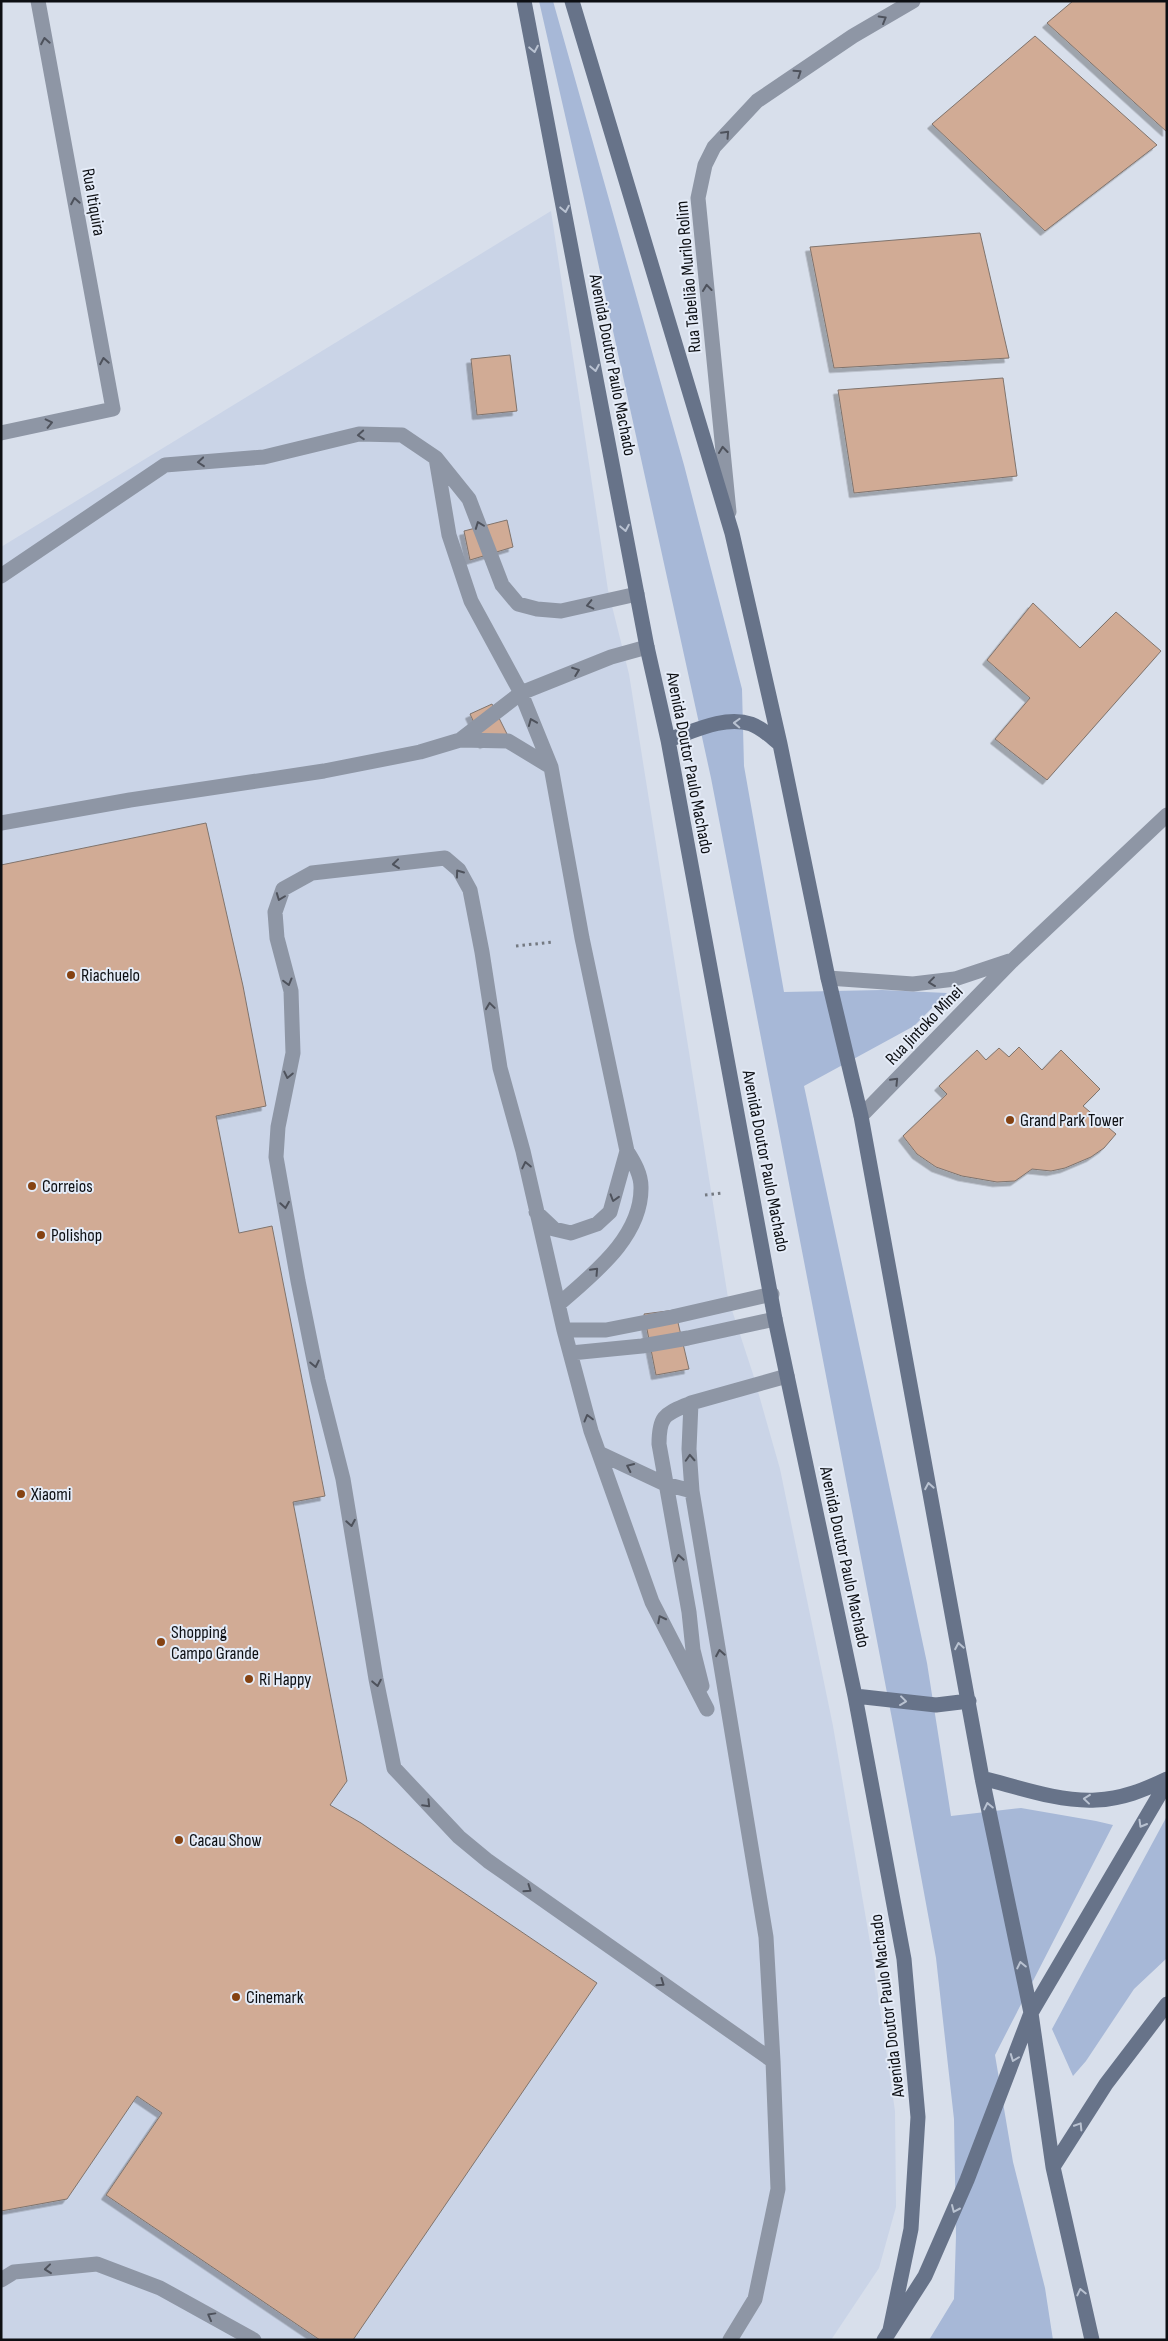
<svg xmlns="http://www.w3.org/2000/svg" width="1168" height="2341" font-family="'Sofia Sans Condensed',sans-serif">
	<defs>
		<filter id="shadow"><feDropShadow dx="-4.5" dy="4.5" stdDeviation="0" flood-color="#0004"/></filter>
	</defs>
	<rect width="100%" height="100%" fill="#d8dfeb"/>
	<!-- built -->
	<path fill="#cad4e7" d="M551,211L608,590L629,674L728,1298L753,1374L780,1469L833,1726L872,1954L895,2111L896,2207L879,2268L831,2340H1V547Z"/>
	<!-- green -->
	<path fill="#a7b8d7" d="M539,1H553L684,465L742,689L744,766L784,992L882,990L947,993L914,1026L804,1086L927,1663L951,1816L1021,1808L1096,1821L1113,1825L995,2055L1013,2162L1045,2288L1053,2340H929L954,2299L956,2236L954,2119L936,1958L893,1724L711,778L583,194Z
		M1167,1816V1958L1134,1989L1086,2061L1073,2076L1052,2029Z"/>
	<!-- building -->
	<path fill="#d1ab95" stroke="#80746d" filter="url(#shadow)" d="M1073,1H1167V132L1047,23Z
		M1035,36L1157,145L1045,231L932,124Z
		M980,233L1009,358L834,368L810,247Z
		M510,355L517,411L477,415L471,359Z
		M1003,378L1017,476L854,493L838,390Z
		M507,520L513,547L470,560L464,531Z
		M1033,603L1080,648L1116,612L1161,651L1047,780L995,739L1030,698L987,660Z
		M492,704L507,734L484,744L470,714Z
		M206,823L243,986L266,1106L216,1116L239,1233L272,1226L325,1496L293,1502L347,1781L330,1805L361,1823L597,1983L353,2340H320L106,2195L162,2113L137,2096L67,2199L1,2211V865Z
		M1019,1047L1042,1070L1061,1050L1100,1089L1083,1106L1116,1134L1104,1148L1091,1157L1065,1168L1051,1171L1032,1169L1015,1181L997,1182L962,1176L936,1167L917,1154L903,1136L947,1094L939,1086L977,1050L986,1060L999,1048L1009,1057Z
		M675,1310L689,1369L656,1375L644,1314Z"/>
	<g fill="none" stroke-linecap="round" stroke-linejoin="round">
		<!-- path -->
		<path stroke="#747981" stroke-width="3" stroke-dasharray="2.5 4" stroke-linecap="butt" d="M516,946L553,942
			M705,1195L722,1193"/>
		<!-- lane -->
		<path stroke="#8e96a5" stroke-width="15" d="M436,458L449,535L471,601L521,693L551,767L582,938L627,1151C634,1162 641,1174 641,1187C642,1237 593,1274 559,1304
			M1,576L165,465L264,457L359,434L402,435L436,458L469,499L502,585L518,604L537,609L561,611L637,594
			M460,740L521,693L611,657L647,647
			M1,823L130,800L324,771L420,752L460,740L508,741L551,767
			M536,1212L554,1229L571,1233L597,1224L610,1212L627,1151
			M564,1330H606L672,1317L772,1294
			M571,1353L642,1346L688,1338L775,1319
			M691,1403C666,1414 659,1414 659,1444L689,1612L693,1650L702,1686
			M599,1453L665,1484L692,1491
			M707,1709L652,1602L591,1431L564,1330L523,1151L500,1068L482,952L470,890L459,870L445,858L312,873L283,889L275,912L277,938L291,991L293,1053L278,1127L276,1157L298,1281L318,1380L343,1479L376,1679L394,1768L459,1837L488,1861L773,2061
			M1,2280L14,2272L97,2264L160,2288L254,2340
			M730,2340L755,2299L778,2189L773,2061L766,1937L692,1491L689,1449L691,1403L787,1376"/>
		<!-- street -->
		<path stroke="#8e96a5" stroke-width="15" d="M1,433L113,409L38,1
			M729,512L698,198L705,165L714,147L757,101L853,36L913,1
			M828,978L913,984L955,979L1009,961
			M861,1116L1013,960L1167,815"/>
		<!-- secondary -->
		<path stroke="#677389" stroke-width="15" d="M524,1L647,647L668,740L775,1319L855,1696L904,1959L918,2117L911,2229L890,2330
			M572,1L732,533L780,744L828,978L861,1116L982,1778L1031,2013L1053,2167L1092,2340
			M668,740C692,732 724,715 751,724C762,728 770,736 780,744
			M855,1696L936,1705L969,1701
			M982,1778C1018,1787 1059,1802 1096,1800C1122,1799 1144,1790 1167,1779
			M1053,2167L1106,2084L1167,2004
			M884,2340L925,2276L967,2180L1031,2013L1167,1782"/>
	</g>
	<!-- one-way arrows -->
	<defs><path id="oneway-chevron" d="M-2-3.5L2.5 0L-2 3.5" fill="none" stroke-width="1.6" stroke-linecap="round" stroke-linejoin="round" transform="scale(1.25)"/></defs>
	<g stroke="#4e525c">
		<use href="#oneway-chevron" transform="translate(883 19) rotate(-30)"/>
		<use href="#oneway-chevron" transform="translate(45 41) rotate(-100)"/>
		<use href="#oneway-chevron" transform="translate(798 73) rotate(-34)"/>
		<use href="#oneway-chevron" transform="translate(726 134) rotate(-47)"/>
		<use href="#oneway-chevron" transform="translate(75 201) rotate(-100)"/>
		<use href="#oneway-chevron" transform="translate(707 288) rotate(-96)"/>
		<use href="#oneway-chevron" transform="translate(104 361) rotate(-100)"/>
		<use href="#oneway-chevron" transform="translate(49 423) rotate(-13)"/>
		<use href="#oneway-chevron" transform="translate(361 435) rotate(176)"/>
		<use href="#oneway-chevron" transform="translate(723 450) rotate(-96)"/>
		<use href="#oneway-chevron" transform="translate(201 462) rotate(175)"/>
		<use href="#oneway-chevron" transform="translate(479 525) rotate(-111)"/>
		<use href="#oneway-chevron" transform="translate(590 605) rotate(167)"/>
		<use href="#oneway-chevron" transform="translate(576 671) rotate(-21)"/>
		<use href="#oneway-chevron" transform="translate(532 722) rotate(-112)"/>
		<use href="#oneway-chevron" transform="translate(396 864) rotate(174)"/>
		<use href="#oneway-chevron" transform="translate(459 873) rotate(-126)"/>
		<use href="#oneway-chevron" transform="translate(280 897) rotate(111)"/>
		<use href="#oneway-chevron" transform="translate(288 982) rotate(75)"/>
		<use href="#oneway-chevron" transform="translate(932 982) rotate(173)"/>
		<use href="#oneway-chevron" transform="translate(490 1006) rotate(-98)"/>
		<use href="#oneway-chevron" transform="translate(288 1075) rotate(102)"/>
		<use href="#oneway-chevron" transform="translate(895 1081) rotate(-46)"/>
		<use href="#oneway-chevron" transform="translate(526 1165) rotate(-102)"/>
		<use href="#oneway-chevron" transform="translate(614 1198) rotate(107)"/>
		<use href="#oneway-chevron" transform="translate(285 1205) rotate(81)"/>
		<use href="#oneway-chevron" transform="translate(595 1271) rotate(-47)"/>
		<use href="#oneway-chevron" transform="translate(315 1364) rotate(78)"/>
		<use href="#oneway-chevron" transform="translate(588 1418) rotate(-105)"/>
		<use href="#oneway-chevron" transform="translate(690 1458) rotate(-93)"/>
		<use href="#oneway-chevron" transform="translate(630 1467) rotate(-155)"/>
		<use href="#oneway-chevron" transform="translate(351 1523) rotate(80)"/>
		<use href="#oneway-chevron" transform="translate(679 1558) rotate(-100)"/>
		<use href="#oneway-chevron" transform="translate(661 1619) rotate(-117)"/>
		<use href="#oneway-chevron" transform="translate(720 1653) rotate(-100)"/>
		<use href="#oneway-chevron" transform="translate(377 1683) rotate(79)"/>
		<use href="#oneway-chevron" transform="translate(427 1804) rotate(46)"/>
		<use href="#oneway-chevron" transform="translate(528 1889) rotate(35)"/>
		<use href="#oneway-chevron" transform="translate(661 1983) rotate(35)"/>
		<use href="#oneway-chevron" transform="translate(48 2269) rotate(174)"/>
		<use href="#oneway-chevron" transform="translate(211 2316) rotate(-151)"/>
	</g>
	<g stroke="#b9c2d1">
		<use href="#oneway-chevron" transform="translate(534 49) rotate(79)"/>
		<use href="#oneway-chevron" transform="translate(565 209) rotate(79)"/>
		<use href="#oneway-chevron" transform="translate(595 368) rotate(79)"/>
		<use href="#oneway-chevron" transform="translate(625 528) rotate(79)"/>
		<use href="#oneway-chevron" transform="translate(737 723) rotate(-178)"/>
		<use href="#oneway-chevron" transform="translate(929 1486) rotate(-100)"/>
		<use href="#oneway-chevron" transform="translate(959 1646) rotate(-100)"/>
		<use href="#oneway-chevron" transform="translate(903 1701) rotate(7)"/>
		<use href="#oneway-chevron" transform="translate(1087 1799) rotate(-174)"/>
		<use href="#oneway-chevron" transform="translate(988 1806) rotate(-102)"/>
		<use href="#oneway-chevron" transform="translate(1142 1824) rotate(120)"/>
		<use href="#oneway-chevron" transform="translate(1021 1965) rotate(-102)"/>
		<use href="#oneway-chevron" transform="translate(1014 2058) rotate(111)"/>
		<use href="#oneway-chevron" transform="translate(1079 2126) rotate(-58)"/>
		<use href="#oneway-chevron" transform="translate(955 2209) rotate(114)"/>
		<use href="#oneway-chevron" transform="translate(1081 2292) rotate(-103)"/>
	</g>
	<!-- markers -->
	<g fill="#854212" stroke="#e5ecf8" stroke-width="2">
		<circle cx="71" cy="975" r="5"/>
		<circle cx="1010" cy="1120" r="5"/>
		<circle cx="32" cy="1186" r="5"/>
		<circle cx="41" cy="1235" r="5"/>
		<circle cx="21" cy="1494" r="5"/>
		<circle cx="161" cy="1642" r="5"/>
		<circle cx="249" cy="1679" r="5"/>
		<circle cx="179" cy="1840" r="5"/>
		<circle cx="236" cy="1997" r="5"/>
	</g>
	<g text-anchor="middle" stroke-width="4" stroke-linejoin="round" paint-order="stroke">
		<!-- street labels -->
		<g font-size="18" fill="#0d0f13" stroke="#e5ecf8">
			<text transform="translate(94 202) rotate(80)" y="6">Rua Itiquira</text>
			<text transform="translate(688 277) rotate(-95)" y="6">Rua Tabelião Murilo Rolim</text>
			<text transform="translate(613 365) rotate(79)" y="6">Avenida Doutor Paulo Machado</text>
			<text transform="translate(690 763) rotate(79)" y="6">Avenida Doutor Paulo Machado</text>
			<text transform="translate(924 1025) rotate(-46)" y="6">Rua Jintoko Minei</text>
			<text transform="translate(766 1161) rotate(79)" y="6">Avenida Doutor Paulo Machado</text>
			<text transform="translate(845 1557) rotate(78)" y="6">Avenida Doutor Paulo Machado</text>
			<text transform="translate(887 2006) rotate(-97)" y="6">Avenida Doutor Paulo Machado</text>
		</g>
		<!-- poi labels -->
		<g font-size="18" fill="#0d0f13" stroke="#e5ecf8" text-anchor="start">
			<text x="81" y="981">Riachuelo</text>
			<text x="1020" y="1126">Grand Park Tower</text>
			<text x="42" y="1192">Correios</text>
			<text x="51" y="1241">Polishop</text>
			<text x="31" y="1500">Xiaomi</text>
			<text x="171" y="1638">Shopping<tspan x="171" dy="21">Campo Grande</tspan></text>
			<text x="259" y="1685">Ri Happy</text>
			<text x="189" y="1846">Cacau Show</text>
			<text x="246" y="2003">Cinemark</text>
		</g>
	</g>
	<!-- border -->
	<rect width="1168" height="2341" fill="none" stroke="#0d0f13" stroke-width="5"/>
</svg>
